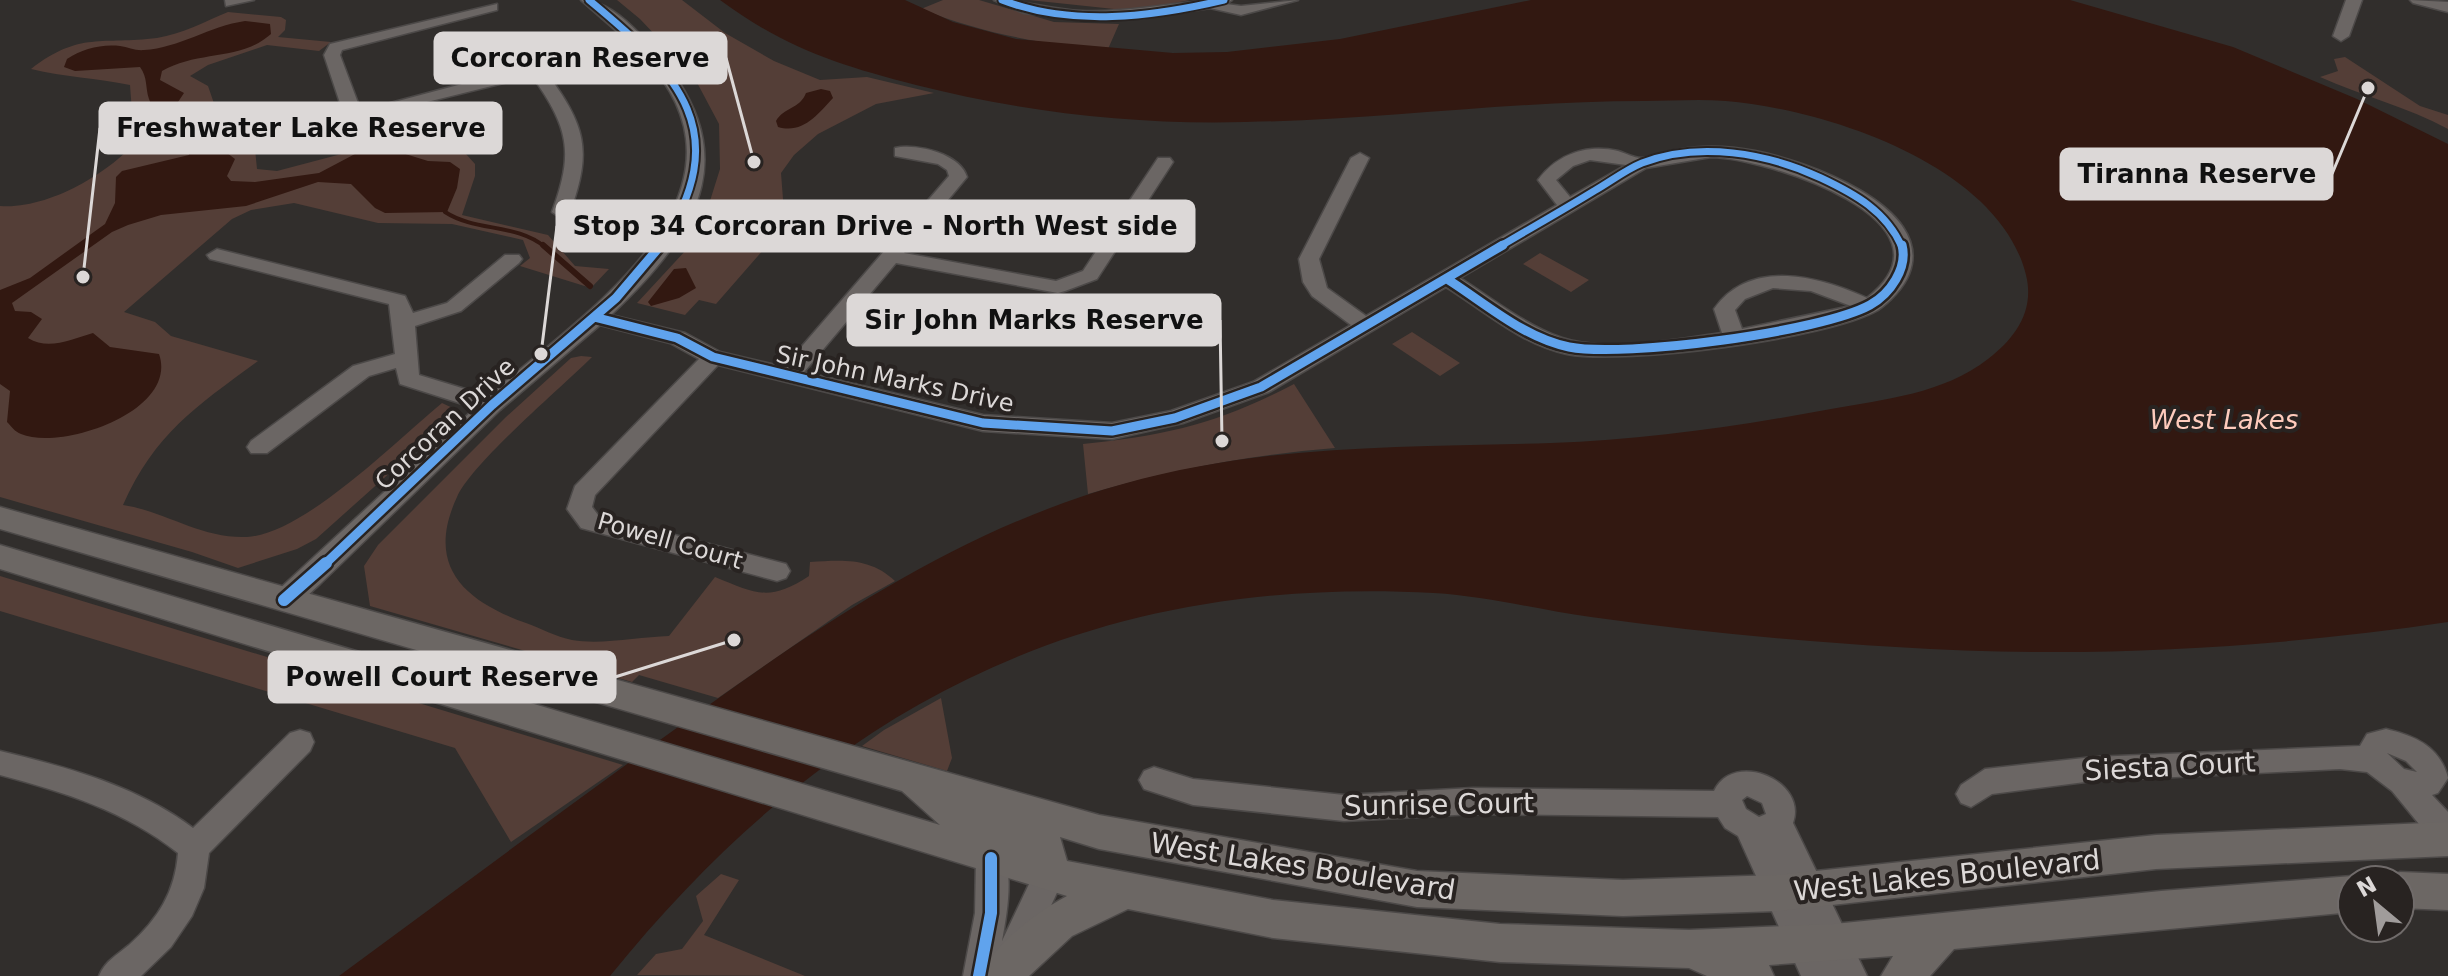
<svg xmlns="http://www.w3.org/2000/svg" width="2448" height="976" font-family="'DejaVu Sans',sans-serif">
	<rect width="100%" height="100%" fill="#312e2c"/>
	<!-- green -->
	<path fill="#543e37" d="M617,0H682L725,33L774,61L820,80L867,77L934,93L876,104L818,134L794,155L781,173L785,225L716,304L699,300L685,315L637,303L699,236L720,169L719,124L693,75L640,19Z
		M943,0H979L1054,22L1119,24L1108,49C1042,45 982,33 921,9Z
		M1029,0H1190L1133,11Z
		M228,12L281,17L286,20L285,30L278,37L331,42L319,51L267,45L208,65L190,76L208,86L218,115L253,129L257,169L277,171L349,152L342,134L379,124L397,140L457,144L475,164V176L462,215L548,235L575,266L609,269L591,288L520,266L530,258L523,240L452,224L378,223L294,203L251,210L232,219L124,312L155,322L171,336L258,361C197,406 155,433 123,505C164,511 202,539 247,537C304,534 397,440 442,403L459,411L316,539L297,549L238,568L192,552L0,497V206C48,210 115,171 143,133L132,112L130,85C97,78 64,77 31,69C80,31 102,45 157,38C182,34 206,21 228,12Z
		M2345,57L2420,106L2448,115V129C2408,107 2362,96 2320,77L2338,71L2334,59Z
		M1540,253L1589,280L1571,292L1523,264Z
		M1412,332L1460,363L1440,376L1392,344Z
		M581,356L592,357C561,388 472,463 457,497C425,566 464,601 526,623C540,628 556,637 572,640C601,645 639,637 669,636L715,577C757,594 769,602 809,576L810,562C842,560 870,557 895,581L852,605L718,698L639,675L632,682L370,606L364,566L378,545L506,417L571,358Z
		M1294,384L1335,448C1250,455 1170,470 1088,494L1083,444C1166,436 1220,423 1294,384Z
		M0,576L623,765L511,842L455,748L0,611Z
		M941,698L952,758L947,771L862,746L884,730Z
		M721,874L739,880L704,935L805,976L637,975L656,954L682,949L703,921L696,896Z"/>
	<!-- water -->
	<path fill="#321811" d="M720,0H905L953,22L1016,39L1173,53L1227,52L1340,39L1531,0H2070L2233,47L2357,99L2448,144V622C2266,649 2080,659 1896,647C1794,641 1692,631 1591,617C1539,610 1486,596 1434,593C1085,574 827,707 610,976H339C446,897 553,818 660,740C804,636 950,532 1123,484C1271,443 1401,448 1551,443C1646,440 1739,426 1831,409C1885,399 1943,394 1988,359C2015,338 2035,311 2026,275C1999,165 1825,109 1726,101C1698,99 1671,101 1643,101C1510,101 1378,120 1245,122C1135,125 1022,112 916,85C838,65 785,48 720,0Z
		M245,21L270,24L271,34C241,61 198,50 162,71L160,80L184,93L178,102C188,128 213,142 235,159L227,176L231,181L255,182L319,173L355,154L386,148L428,161L450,162L460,169L457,188L447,212L385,213L375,208L351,184L318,182L246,206L161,215L128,225L112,232L12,303L15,311L31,312L42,319L28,338C49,351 71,339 93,333L110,347L159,354C179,411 62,451 21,434C15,432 11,426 7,422L10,391L0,384V290L30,278L105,224L115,203L116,177L122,171L189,155L188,145C176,129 156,118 149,99C145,87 148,78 140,67L75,71L64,67L67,59C82,49 101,44 120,46C128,47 136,51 144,50C179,48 210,26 245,21Z
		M821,89L830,91L833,98C817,115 803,134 778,127L776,121C784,107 800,109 806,93Z
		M686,268L696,288L679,298L651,306L648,302L674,269Z"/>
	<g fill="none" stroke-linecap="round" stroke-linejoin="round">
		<!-- stream-far1 -->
		<path stroke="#321811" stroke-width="4" d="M445,212C476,232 516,223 545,247"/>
		<!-- stream -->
		<path stroke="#321811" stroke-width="6" d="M543,245L590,286"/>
		<defs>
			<path id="minor" d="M225,0H254L226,6Z
				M581,0C608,0 633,26 650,45C746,150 704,227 611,315L685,333L720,352L784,367L949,176L947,170L938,164L895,156V148C917,143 960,154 967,177L904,253L1056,281L1083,271L1158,158H1170L1173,162L1097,279L1065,291L1058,293L896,263L804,372L983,415L1112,423L1171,411L1253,382L1351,325L1312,296L1303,282L1299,259L1351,158L1360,153L1369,158L1319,259L1327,288L1366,316L1557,205L1538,180C1557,154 1587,144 1618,151C1625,153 1634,158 1641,158C1652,158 1666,151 1677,150C1703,145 1729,146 1755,151C1803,160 1936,206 1909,274C1904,287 1890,302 1878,310C1827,339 1625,365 1567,354C1522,345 1484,311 1446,287L1269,392L1183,423L1112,439L983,431L718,365L595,495L592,507L598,515L786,564L790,571L786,578L777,581L581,528L567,509L575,486L699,359L670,343L600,325L500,410L320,584C306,596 294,613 275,607L271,600L275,593L475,408L400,384L396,368L369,376L267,453H251L247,447L251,441L353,366L395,354L389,304L210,259L207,255L217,249L405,296L413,313L447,303L505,255H519L522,259L519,263L461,311L415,326L419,375L488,396C588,310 779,188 635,48L546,72C585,125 593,149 570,212L561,218L552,212C574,152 569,128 532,76L362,118L341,106L324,55L330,44L497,4V10L342,50L340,55L358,103L365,107L383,105L627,40ZM1711,157C1766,158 1966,221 1867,298C1819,276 1750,258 1714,309L1722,333C1677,339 1605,353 1562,338C1525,325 1493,299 1460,278L1646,168ZM1590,160L1626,165L1570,197L1556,180L1573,166ZM1773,288L1811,291L1851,306L1742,329L1735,310L1745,299Z
				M994,0C1024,0 1051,10 1081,11C1132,13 1181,0 1232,0L1226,4L1241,6L1298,0L1241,15L1210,8L1143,18L1080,20L1024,13Z
				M2346,0H2362L2349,36L2341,41L2333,36Z
				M2410,0L2448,2V12L2413,3Z
				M2386,729C2415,736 2440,746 2448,778L2438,793L2432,795L2448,812V850L2437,846L2392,791L2367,772L2340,769L2093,781L1992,794L1971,807L1961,803L1956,794L1961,785L1985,769L2093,757L2360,746L2367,734ZM2387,753L2406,761L2417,772L2404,769Z
				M300,730L310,733L314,742L310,751L209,853L204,888L192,916L171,947L141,976H99C105,961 117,955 129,945C158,919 175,892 178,853C125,811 64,792 0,775V751C67,767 137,786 193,828L290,733Z
				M1154,767L1193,779L1344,795L1473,788L1714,791C1733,750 1808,780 1793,823L1867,976H1801L1738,836L1725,828L1718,817L1473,814L1344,821L1193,805L1144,789L1139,780L1144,771ZM1747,796L1762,803L1766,814L1759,817L1746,809L1742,800Z
				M991,844L1002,848C1014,874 1007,913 1002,941L1038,865L1049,861L1060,865L1065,875L1019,976H963L975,913L976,858L980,848Z"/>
			<path id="major" d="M0,507L1099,815L1417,871L1623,880L1778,875L2156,835L2448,822V856L2156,869L1778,911L1623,916L1417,907L1099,849L1060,837L1067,861L1273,900L1500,924L1689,930L1834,924L2161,891L2352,876L2363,880H2352V912L1954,949L1930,976H1881L1893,956L1769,965L1774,976H1707L1689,968L1500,962L1273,938L1128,909L1072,936L1029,976H985C985,949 1043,908 1067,896L0,569V545L940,825L902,791L0,529Z
				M2400,872L2448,874V910L2400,908V880H2385Z"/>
		</defs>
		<!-- minor casing -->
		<use href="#minor" stroke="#4c4948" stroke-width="3"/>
		<!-- major casing -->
		<use href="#major" stroke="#4c4948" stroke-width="3"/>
		<!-- minor -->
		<use href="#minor" fill="#6b6664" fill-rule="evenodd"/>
		<!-- major -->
		<use href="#major" fill="#6c6764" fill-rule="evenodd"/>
		<defs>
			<path id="cycleway-far2" d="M589,0C680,75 736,133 660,247
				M1002,0C1072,27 1152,17 1224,0
				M1499,247C1531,228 1563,210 1594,191C1610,182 1625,170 1642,163C1699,141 1767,153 1821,178C1855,194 1886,211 1902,247"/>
			<path id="cycleway-far1" d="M1447,279C1485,303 1524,338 1569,347C1624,358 1821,332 1870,305C1890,294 1908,268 1902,245
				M594,317L677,338L713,357L983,423L1112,431L1175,418L1261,387L1503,245
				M324,565L492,405L616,298L661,245"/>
			<path id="cycleway" d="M284,600L326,563
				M979,976L991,913V858"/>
		</defs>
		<!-- cycleway-far2 casing -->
		<use href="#cycleway-far2" stroke="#282321" stroke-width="11"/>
		<!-- cycleway-far1 casing -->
		<use href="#cycleway-far1" stroke="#282321" stroke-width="14"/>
		<!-- cycleway casing -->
		<use href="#cycleway" stroke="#282321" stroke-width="17"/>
		<!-- cycleway-far2 -->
		<use href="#cycleway-far2" stroke="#60a3ed" stroke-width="7"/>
		<!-- cycleway-far1 -->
		<use href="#cycleway-far1" stroke="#60a3ed" stroke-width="9"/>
		<!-- cycleway -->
		<use href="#cycleway" stroke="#60a3ed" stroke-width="12"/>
	</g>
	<g text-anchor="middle" stroke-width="8" stroke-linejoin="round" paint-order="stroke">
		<!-- street labels -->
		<g font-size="24" fill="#dcd8d7" stroke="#282321">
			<text transform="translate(895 379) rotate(12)" y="8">Sir John Marks Drive</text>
			<text transform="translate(445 424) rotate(-43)" y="8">Corcoran Drive</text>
			<text transform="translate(670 541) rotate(16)" y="8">Powell Court</text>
		</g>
		<!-- water labels -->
		<g font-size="26" font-style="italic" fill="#fecbbc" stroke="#282321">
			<text x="2224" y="429">West Lakes</text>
		</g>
		<!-- near-street labels -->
		<g font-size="28" fill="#dcd8d7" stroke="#282321">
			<text transform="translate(2170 766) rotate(-3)" y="10">Siesta Court</text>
			<text transform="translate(1439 804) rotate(-1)" y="10">Sunrise Court</text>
			<text transform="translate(1303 866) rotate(9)" y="10">West Lakes Boulevard</text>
			<text transform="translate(1947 875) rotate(-6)" y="10">West Lakes Boulevard</text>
		</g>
	</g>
	<!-- callouts -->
	<path fill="none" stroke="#dcd8d7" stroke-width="3" d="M754 162L726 58M83 277L100 128M2368 88L2332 174M541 354L557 226M1222 441L1220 320M734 640L615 677"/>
	<g fill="#dcd8d7" stroke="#282321" stroke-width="3">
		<circle cx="754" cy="162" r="8"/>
		<circle cx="83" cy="277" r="8"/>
		<circle cx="2368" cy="88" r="8"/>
		<circle cx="541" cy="354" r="8"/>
		<circle cx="1222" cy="441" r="8"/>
		<circle cx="734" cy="640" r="8"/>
	</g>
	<g fill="#dcd8d7" stroke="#dcd8d7" stroke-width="3">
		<rect x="435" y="33" width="291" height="50" rx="8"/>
		<rect x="100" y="103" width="401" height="50" rx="8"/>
		<rect x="2061" y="149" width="271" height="50" rx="8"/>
		<rect x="557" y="201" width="637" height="50" rx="8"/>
		<rect x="848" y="295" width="372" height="50" rx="8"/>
		<rect x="269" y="652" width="346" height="50" rx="8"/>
	</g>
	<g font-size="26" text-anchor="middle" font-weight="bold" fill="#111">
		<text x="580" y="67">Corcoran Reserve</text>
		<text x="301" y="137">Freshwater Lake Reserve</text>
		<text x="2197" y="183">Tiranna Reserve</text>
		<text x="875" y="235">Stop 34 Corcoran Drive - North West side</text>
		<text x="1034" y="329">Sir John Marks Reserve</text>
		<text x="442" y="686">Powell Court Reserve</text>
	</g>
	<!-- north arrow -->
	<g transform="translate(2376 904) rotate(331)"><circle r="38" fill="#282321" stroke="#706b6a" stroke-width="2"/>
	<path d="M0-6L14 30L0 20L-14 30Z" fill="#a09c9b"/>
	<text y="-12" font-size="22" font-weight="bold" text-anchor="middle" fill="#dcd8d7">N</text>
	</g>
</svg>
